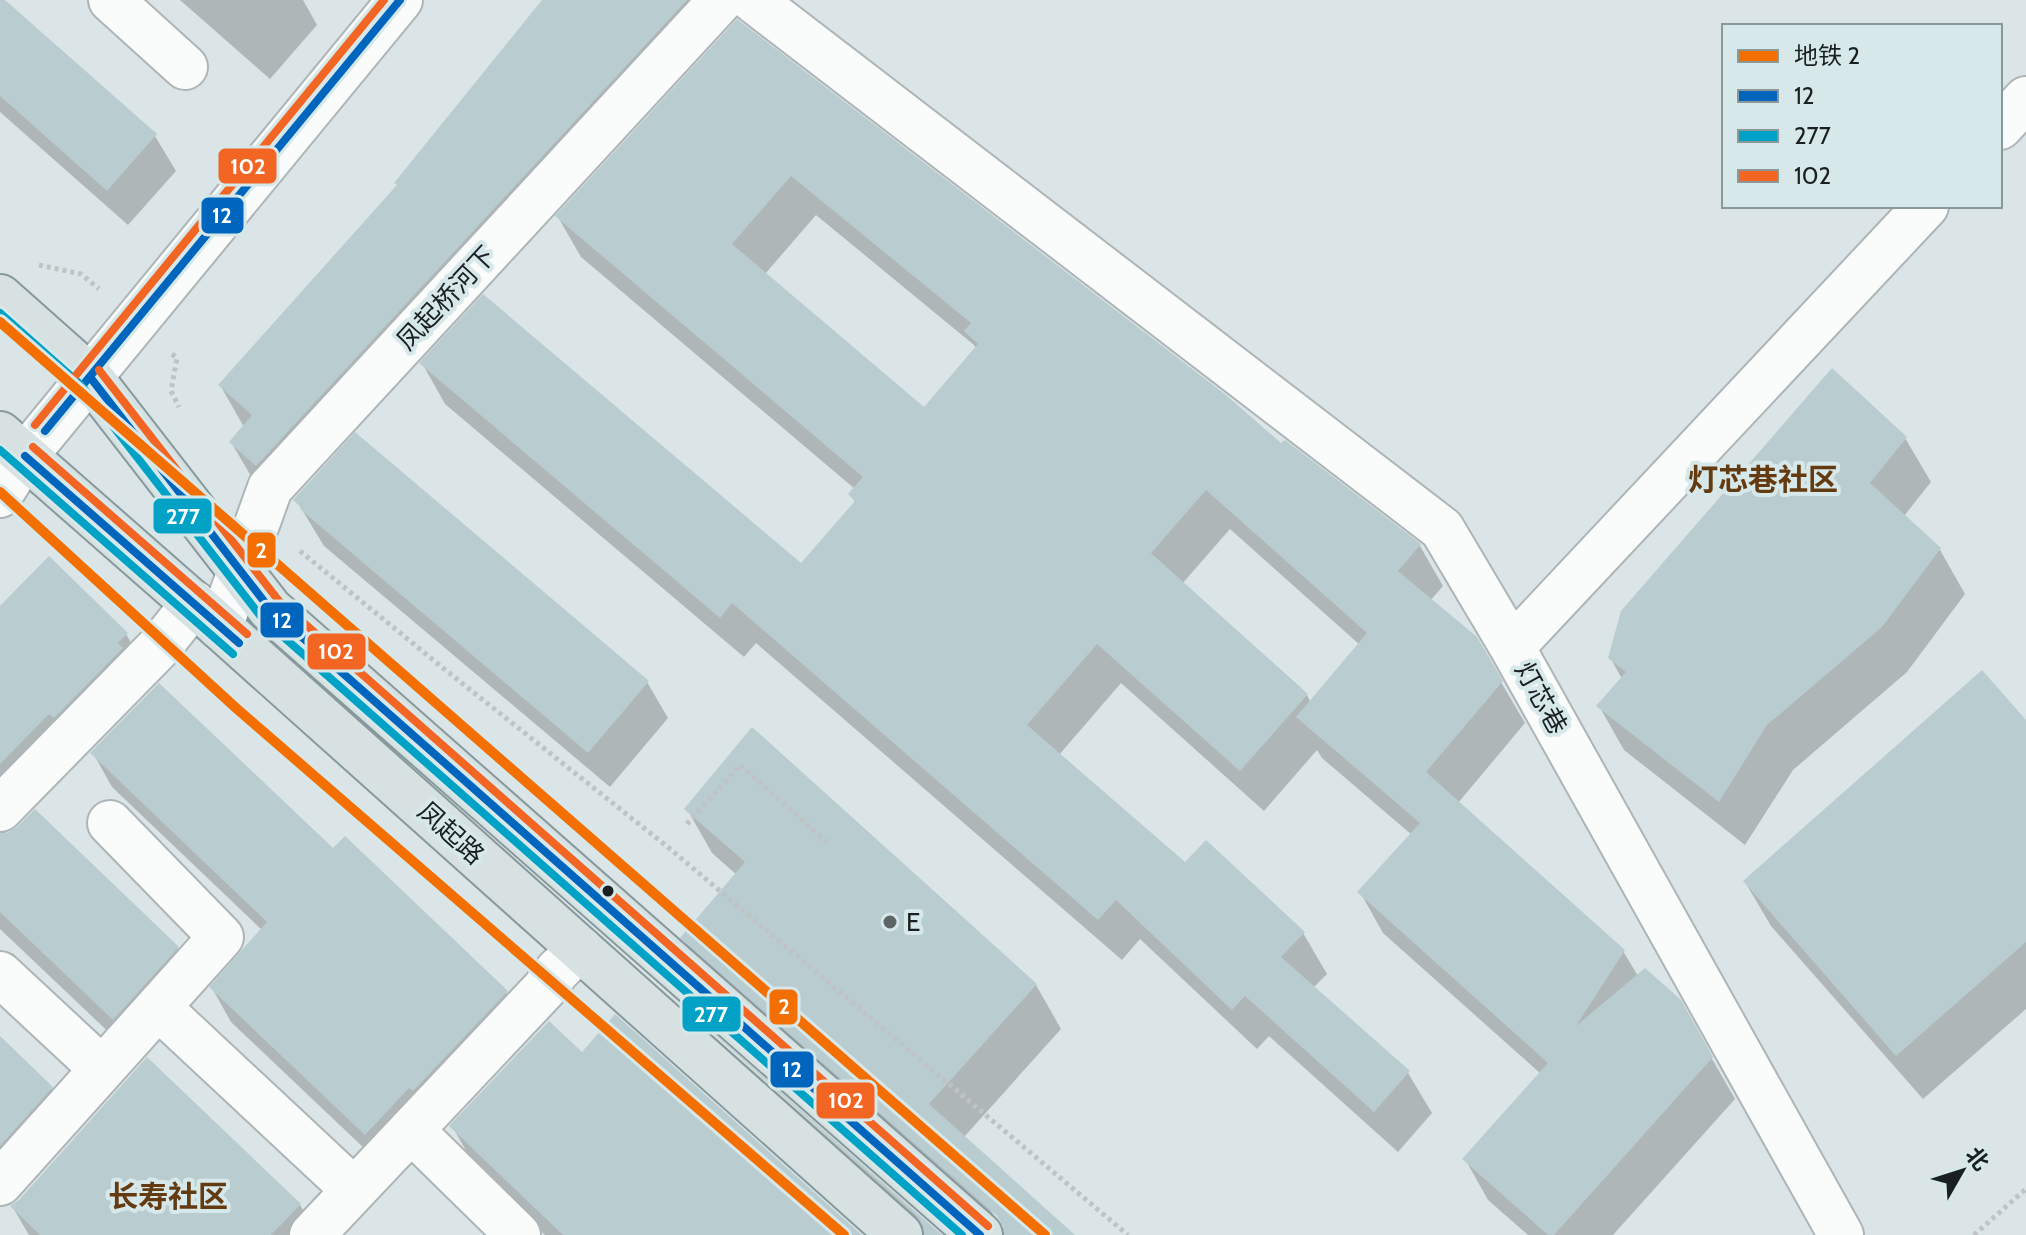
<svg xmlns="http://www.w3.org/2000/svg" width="2026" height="1235" font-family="Cabin,'Noto Sans SC',sans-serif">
	<rect width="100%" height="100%" fill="#dbe4e6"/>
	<!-- shadow -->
	<path fill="#0003" fill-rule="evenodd" d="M0,0L155,136L176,171L128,225L0,112Z
		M180,0H303L317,25L270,79Z
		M544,0H713L255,483L231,442L244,427L220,385L399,186Z
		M737,22L1282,446L1285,442L1420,546L1443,586L1430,601L1475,638L1525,723L1458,803L1623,951L1638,976L1679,1001L1735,1099L1613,1235H1528L1488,1200L1465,1159L1541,1074L1383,933L1360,892L1412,835L1322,758L1317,750L1264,811L1121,683L1059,755L1185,865L1303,933L1327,974L1313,988L1408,1073L1432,1113L1398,1152L1269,1036L1257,1049L1140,939L1122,960L756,643L744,657L445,404L422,363L802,566L856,504L850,494L855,489L581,257L558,217ZM816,215L974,345L977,350L924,409L765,274ZM1230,529L1360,645L1311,703L1307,695L1182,584Z
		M1905,438L1931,482L1904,516L1940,550L1965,594L1907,672L1793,770L1745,845L1624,750L1599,706L1622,679L1610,657Z
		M296,500L647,682L668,718L610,787L324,546Z
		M0,609L126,634L150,676L4,835L177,948L201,990L138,1060L0,929Z
		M2026,723V1009L1923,1099L1771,926L1745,882Z
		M93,753L333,851L506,992L526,1026L385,1168L231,1022L212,988L263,931L112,787Z
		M687,809L1036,985L1061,1029L964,1137L1072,1235H1006V1228L993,1207L990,1209L1005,1235H996L708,982L683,938L737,875L712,853Z
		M656,985L939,1235H916L676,1020Z
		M0,1039L51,1088L72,1124L0,1186Z
		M582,1055L859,1235H545L477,1170L452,1126Z
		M300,1205L317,1235H29L12,1206Z"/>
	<!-- building -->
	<path fill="#b9cccf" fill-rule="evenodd" d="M0,0H5L157,134L107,191L0,96Z
		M542,0H687L256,466L229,442L252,415L218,385L397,185L394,183Z
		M737,19L1226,395L1281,443L1285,440L1421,544L1398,571L1477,637L1503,681L1426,772L1625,950L1576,1026L1645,968L1681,1000L1713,1057L1554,1235H1548L1462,1159L1548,1063L1357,892L1420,823L1296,717L1367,633L1206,490L1151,553L1308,694L1240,771L1097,644L1027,725L1185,862L1206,840L1305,932L1281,957L1410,1071L1374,1112L1245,996L1232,1010L1116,900L1098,920L732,603L720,618L419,363L483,294L801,563L855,501L848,494L863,477L555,216ZM791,176L971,323L964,331L978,344L924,407L732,244Z
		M1832,368L1907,437L1870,483L1941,548L1882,627L1767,725L1719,802L1596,706L1626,672L1608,658L1621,611Z
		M355,432L649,681L588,753L301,510L302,508L293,500Z
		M49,556L128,633L118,643L123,648L54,718L49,714L0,764V606Z
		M1982,670L2026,720V942L1896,1056L1743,881Z
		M159,683L333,848L345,836L508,991L413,1091L409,1088L365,1135L209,987L267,922L90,753Z
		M752,727L1037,984L929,1104L1075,1235H1004L1003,1226L997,1216L680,938L745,862L684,809Z
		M35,809L179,947L113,1020L0,912V833H7L17,827Z
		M648,975L942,1235H924L923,1226L917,1216Z
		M615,1014L862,1235H563L449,1126L549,1021L582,1052Z
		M0,1036L53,1087L0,1146Z
		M147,1057L301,1204L271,1235H40L10,1206L19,1200Z"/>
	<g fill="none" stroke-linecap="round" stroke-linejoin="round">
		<defs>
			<path id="minor" d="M111,0L185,67
				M753,0L1442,529L1512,647
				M2000,127L2026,99
				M0,495L25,456L400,0
				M220,627L270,488L721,0
				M0,809L160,646L194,603
				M0,974L102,1069
				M158,1007L354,1190
				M411,1130L518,1235
				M0,1183L221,937L110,823
				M312,1235L545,988L557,971L580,949
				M1841,1235L1512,647L1926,206"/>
			<path id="major" d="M0,297L90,377L270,609L980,1235
				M0,434L220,627L900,1235"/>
		</defs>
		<!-- minor casing -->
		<use href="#minor" stroke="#aeb5b7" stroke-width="48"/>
		<!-- major casing -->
		<use href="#major" stroke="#86999c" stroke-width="48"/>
		<!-- path -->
		<path stroke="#bfc3c3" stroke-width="5" stroke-dasharray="4 4" stroke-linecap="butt" d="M39,265L81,274L99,289
			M172,354L177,358L171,391L179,407
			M300,551L443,668L669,848L1128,1235
			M687,824L740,765L827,842
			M1974,1235L2026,1189"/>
		<!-- minor -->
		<use href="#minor" stroke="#fafbfb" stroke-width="44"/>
		<!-- major -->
		<use href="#major" stroke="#d7e1e2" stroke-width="44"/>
		<defs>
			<path id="bus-1" d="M90,377L270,609L980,1235
				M45,431L400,0
				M25,456L239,643"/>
			<path id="bus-2" d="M0,313L81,385L262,618L962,1235
				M0,450L233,654"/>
			<path id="bus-3" d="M99,370L279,601L988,1226
				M35,425L384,0
				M33,447L247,634"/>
		</defs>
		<!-- bus-1 casing -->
		<use href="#bus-1" stroke="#d7e8ea" stroke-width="14"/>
		<!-- bus-2 casing -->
		<use href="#bus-2" stroke="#d7e8ea" stroke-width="14"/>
		<!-- bus-3 casing -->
		<use href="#bus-3" stroke="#d7e8ea" stroke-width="14"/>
		<!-- bus-1 -->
		<use href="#bus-1" stroke="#0065bd" stroke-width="8"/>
		<!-- bus-2 -->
		<use href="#bus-2" stroke="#01a2c5" stroke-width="8"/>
		<!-- bus-3 -->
		<use href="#bus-3" stroke="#f26522" stroke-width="8"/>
		<defs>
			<path id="metro-1" d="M0,322L1045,1235
				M0,492L236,708L844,1235"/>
		</defs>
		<!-- metro-1 casing -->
		<use href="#metro-1" stroke="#d7e8ea" stroke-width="16"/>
		<!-- metro-1 -->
		<use href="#metro-1" stroke="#f46f02" stroke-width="10"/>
	</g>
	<!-- markers -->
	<circle fill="#1a2021" stroke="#d7e8ea" stroke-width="3" cx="608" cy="891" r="7"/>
	<circle fill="#5e6566" stroke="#d7e8ea" stroke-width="3" cx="890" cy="922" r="8"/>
	<g text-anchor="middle" stroke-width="8" stroke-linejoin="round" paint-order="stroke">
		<!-- street labels -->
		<g font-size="26" fill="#1a2021" stroke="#d7e8ea">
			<text transform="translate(446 298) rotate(-47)" y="9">凤起桥河下</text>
			<text transform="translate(1541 698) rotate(61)" y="9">灯芯巷</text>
			<text transform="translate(451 833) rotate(42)" y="9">凤起路</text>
		</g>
		<!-- poi labels -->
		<g font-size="26" fill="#1a2021" stroke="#d7e8ea" text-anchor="start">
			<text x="906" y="931">E</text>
		</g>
		<!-- quarter labels -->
		<g font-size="30" font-weight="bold" fill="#643b10" stroke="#d7e8ea">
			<text x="1763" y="490">灯芯巷社区</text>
			<text x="168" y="1207">长寿社区</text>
		</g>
	</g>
	<g stroke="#d7e8ea" stroke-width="3">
		<rect x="217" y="147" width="61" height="38" rx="8" fill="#f26522"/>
		<rect x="200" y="196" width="45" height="39" rx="8" fill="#0065bd"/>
		<rect x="152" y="497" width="61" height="38" rx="8" fill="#01a2c5"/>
		<rect x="246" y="531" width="31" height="38" rx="8" fill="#f46f02"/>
		<rect x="259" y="601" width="46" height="38" rx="8" fill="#0065bd"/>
		<rect x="306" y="632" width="61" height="39" rx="8" fill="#f26522"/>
		<rect x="768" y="988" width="31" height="38" rx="8" fill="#f46f02"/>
		<rect x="681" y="995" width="61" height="38" rx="8" fill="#01a2c5"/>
		<rect x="769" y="1050" width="46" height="39" rx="8" fill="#0065bd"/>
		<rect x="815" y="1081" width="61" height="39" rx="8" fill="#f26522"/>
	</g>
	<g font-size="22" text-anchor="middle" font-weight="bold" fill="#fff">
		<text x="248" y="174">102</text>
		<text x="222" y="223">12</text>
		<text x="183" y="524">277</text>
		<text x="261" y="558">2</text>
		<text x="282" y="628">12</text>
		<text x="336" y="659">102</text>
		<text x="784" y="1014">2</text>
		<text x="711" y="1022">277</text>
		<text x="792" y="1077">12</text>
		<text x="846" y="1108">102</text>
	</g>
	<!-- legend -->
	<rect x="1722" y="24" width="280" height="184" fill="#d7e8ea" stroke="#8b989a" stroke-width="2"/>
	<rect x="1738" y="50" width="40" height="12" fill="#f46f02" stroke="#8b989a" stroke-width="2"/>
	<text x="1794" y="64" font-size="24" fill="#1a2021">地铁 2</text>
	<rect x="1738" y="90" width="40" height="12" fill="#0065bd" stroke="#8b989a" stroke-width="2"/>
	<text x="1794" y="104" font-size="24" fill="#1a2021">12</text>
	<rect x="1738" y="130" width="40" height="12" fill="#01a2c5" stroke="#8b989a" stroke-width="2"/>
	<text x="1794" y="144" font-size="24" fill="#1a2021">277</text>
	<rect x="1738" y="170" width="40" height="12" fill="#f26522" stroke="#8b989a" stroke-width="2"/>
	<text x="1794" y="184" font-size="24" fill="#1a2021">102</text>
	<!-- north arrow -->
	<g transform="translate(1962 1171) rotate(51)" stroke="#d7e8ea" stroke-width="6" paint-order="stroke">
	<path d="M0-6L14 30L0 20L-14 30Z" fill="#1a2021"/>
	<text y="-12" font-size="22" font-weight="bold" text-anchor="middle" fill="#1a2021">北</text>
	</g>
</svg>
